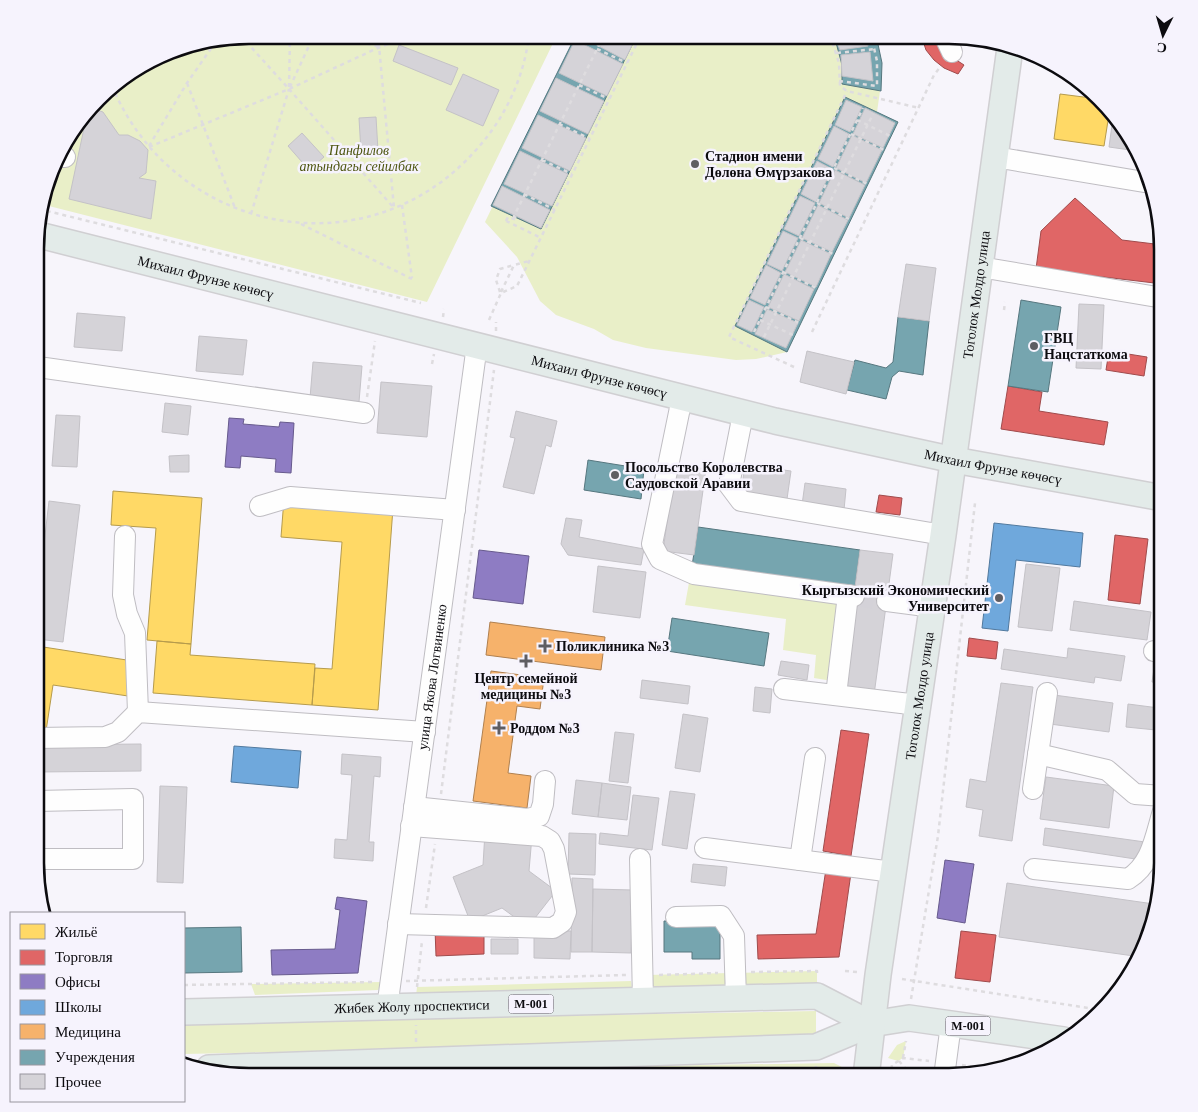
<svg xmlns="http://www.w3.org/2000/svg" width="1198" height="1112" font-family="'Times New Roman',serif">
	<rect width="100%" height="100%" fill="#f7f5fb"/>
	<!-- green -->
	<path fill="#e9efc8" d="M249,35H557L427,302L41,204L63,142L108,88L180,46Z
		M576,35H876L882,77L877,112L898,122L787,352L756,359L736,360L646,348L613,340L594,329L556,315L540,301L517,257L485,222Z
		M690,577L842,598L832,681L814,678L816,655L783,650L786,619L685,605Z
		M817,971V986L746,987L736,973Z
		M729,973L727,985L650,988L647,975Z
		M631,981L632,989L416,996L417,987Z
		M382,982L378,990L255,995L251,984Z
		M816,1011V1041L184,1054V1023Z
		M906,1041L903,1058L898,1061L888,1058L897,1045Z
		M834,1063L848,1070L816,1073L579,1076L581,1067Z
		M567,1068V1077H366L367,1073Z"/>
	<!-- homes -->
	<path fill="#ffd966" stroke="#b69b4c" d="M1060,94L1099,99L1110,108L1104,146L1054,139Z
		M113,491L202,498L191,644L147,640L156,528L111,525Z
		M284,499L393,508L378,710L312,705L315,668L332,669L342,542L281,537Z
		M157,641L191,644L190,655L315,664L312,705L153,693Z
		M37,646L133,661L128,696L53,685L46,731L36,729Z"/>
	<!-- shops -->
	<path fill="#e06666" stroke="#a04b4c" d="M921,35H934L941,50L964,65L958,74L944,68L934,60L926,50Z
		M1075,198L1122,240L1163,245V284L1036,269L1041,231Z
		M1109,351L1147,357L1144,376L1106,370Z
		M1008,386L1042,392L1039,411L1108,422L1104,445L1001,429Z
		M879,495L902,498L900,515L876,512Z
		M1115,535L1148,539L1140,604L1108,600Z
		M969,638L998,642L996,659L967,656Z
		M841,730L869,734L851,856L823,851Z
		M826,869L851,873L839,957L758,959L757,935L816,934Z
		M484,928V954L436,956L435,929Z
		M961,931L996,935L990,982L955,978Z"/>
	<!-- offices -->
	<path fill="#8e7cc3" stroke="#675a8d" d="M229,418L244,419L243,424L279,427L280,422L294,423L291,473L275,472L276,459L241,456L240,468L225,467Z
		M479,550L529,556L523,604L473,598Z
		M945,860L974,864L965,923L937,918Z
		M337,897L367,901L358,973L272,975L271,950L335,949L340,910L335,909Z"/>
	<!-- schools -->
	<path fill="#6fa8dc" stroke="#51799e" d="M994,523L1083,533L1080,567L1016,560L1008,631L982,628Z
		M234,746L301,751L298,788L231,782Z"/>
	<!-- health -->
	<path fill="#f6b26b" stroke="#b0804f" d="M490,622L605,637L601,670L486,655Z
		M491,671L544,678L540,709L517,706L508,773L531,776L527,808L473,801Z"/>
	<!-- public -->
	<path fill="#76a5af" stroke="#56777f" d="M576,35H637L541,229L491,206Z
		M834,35H876L882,63L881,91L842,84V65Z
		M845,97L898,122L787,352L735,326Z
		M1021,300L1061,307L1048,392L1008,386Z
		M898,317L929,321L923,375L899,371L892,377L886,399L847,390L855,360L886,368L893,362Z
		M588,460L644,469L641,499L584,490Z
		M698,527L860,550L855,588L692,566Z
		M672,618L769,633L764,666L667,651Z
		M664,921H720V959H692V952H664Z
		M241,927L242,972L184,973V928Z"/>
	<!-- building -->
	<path fill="#d5d3d8" stroke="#c4c2c7" d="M578,35H637L625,60Z
		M834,35H865L868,46L840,50Z
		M575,40L623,64L607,96L559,73Z
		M399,45L458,68L451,85L393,61Z
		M870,52L873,81L842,76L841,55Z
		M463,74L499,90L483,126L446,110Z
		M556,78L604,101L588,134L540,111Z
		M846,100L862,107L850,132L835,125Z
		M91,108L103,112L119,135H128L140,141L148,150L146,173L139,178L156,181L151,219L69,199L87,114Z
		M865,108L895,123L883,148L853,134Z
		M538,115L586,138L570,171L522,148Z
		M376,117L378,151L361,152L359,118Z
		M1112,125L1122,127L1137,151L1109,147Z
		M834,126L849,134L833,167L818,159Z
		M302,133L324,157L309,170L288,146Z
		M852,135L882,150L866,183L836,168Z
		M520,151L568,174L552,206L504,184Z
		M817,161L832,169L816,202L801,194Z
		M835,170L865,185L849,218L819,203Z
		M502,186L550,210L541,228L493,205Z
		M800,196L815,203L799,236L784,229Z
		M818,205L848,220L832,252L802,238Z
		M783,231L798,238L782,271L767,264Z
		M801,240L831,254L816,287L785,272Z
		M906,264L936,268L929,321L898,317Z
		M766,265L781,273L765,305L750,298Z
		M784,274L814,289L799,321L768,307Z
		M749,300L764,307L752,332L737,325Z
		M1079,304L1104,305L1101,369L1076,368Z
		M1161,308H1163V350H1157Z
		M767,309L798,323L786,348L755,334Z
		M77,313L125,317L122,351L74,347Z
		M199,336L247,340L243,375L196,371Z
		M1158,350H1163V374L1155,373Z
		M807,351L854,362L846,394L800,382Z
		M313,362L362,366L359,402L310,398Z
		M381,382L432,386L427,437L377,433Z
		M165,403L191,406L188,435L162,432Z
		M516,411L557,421L551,447L546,445L534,494L503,487L515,438L510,437Z
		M56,415L80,416L77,467L52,466Z
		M189,455V472H170L169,456Z
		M675,465L706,469L694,555L663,551Z
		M745,465L791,471L787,499L741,493Z
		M805,483L846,489L844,510L802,505Z
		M49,501L80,505L63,642L37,639V605Z
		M566,518L582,520L579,537L644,549L641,565L568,555L561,544Z
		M860,550L893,554L874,695L841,691Z
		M1026,564L1060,568L1052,631L1018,627Z
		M598,566L646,572L640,618L593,612Z
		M1074,601L1151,612L1147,640L1070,630Z
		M1068,648L1125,656L1121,681L1095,677L1094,683L1001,669L1004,649L1067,658Z
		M781,661L809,665L807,680L778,675Z
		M1155,662L1163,663V683L1152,682Z
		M642,680L690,686L688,704L640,698Z
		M1001,683L1033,687L1012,841L979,836L983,810L966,807L970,779L986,782Z
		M755,687L772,689L770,713L753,711Z
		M1054,695L1113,703L1109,732L1050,724Z
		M1128,704L1159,708L1156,730L1126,727Z
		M683,714L708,718L700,772L675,768Z
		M615,732L634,734L628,783L609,781Z
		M141,744V771L36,772V745Z
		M342,754L381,757L380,777L374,776L369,842H374L373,861L334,858L335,839L347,840L352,775L341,774Z
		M1046,777L1114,786L1109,828L1040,819Z
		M576,780L602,783L598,817L572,814Z
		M602,783L631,787L627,820L598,817Z
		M160,786L187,787L183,883L157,882Z
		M670,791L695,794L687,849L662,845Z
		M633,795L659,798L652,850L599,844L600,833L628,836Z
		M1045,828L1145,842L1142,860L1043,845Z
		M485,832L532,836L529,871L556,891L528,927L502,908L470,921L453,877L483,865Z
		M569,833L596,834L595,875L568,874Z
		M693,864L727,867L725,886L691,882Z
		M572,878L593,879L592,952H571Z
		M1007,883L1154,904L1141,957L999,937Z
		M593,889L633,890L631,953L592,952Z
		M534,930L571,931L570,959L534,958Z
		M491,939H518V954H491Z"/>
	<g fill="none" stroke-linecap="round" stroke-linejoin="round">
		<!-- minor-tunnel -->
		<path stroke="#d4d2d8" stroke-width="20" stroke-dasharray="20 10" stroke-linecap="butt" d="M854,596L887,601"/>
		<defs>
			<g id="minor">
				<path d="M944,35L952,52"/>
				<path d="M58,156L65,157"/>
				<path d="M995,157L1150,183"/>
				<path d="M980,267L1163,298"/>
				<path d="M38,367L364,413"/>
				<path d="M682,398L652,544L660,559L694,574L854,596"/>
				<path d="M743,414L729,485L741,501L943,535"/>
				<path d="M260,506L290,497L455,510"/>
				<path d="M125,536L123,595L127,614L135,633L138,712"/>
				<path d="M887,601L933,607"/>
				<path d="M1154,651L1163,653"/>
				<path d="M784,689L918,705"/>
				<path d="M836,695L848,595"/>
				<path d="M36,738L105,737L118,732L138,712L425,732"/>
				<path d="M1038,754L1107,770L1135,794L1163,796"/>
				<path d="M1033,789L1047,693"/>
				<path d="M414,807L528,819L539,816L543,804L545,781"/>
				<path d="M705,848L893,872"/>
				<path d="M36,859H133V799L36,801"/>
				<path d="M640,859L643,1001"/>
				<path d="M800,860L815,758"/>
				<path d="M1034,869L1128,879C1152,864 1155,837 1163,811"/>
				<path d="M676,917L721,916L734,936L736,998"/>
				<path d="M398,924L553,928L562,922L566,912L554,849L550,841L542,836L411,826"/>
				<path id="s1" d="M387,1008L477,345"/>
				<path d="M944,1077L951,1024"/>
			</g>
			<g id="major">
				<path id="s2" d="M39,235L775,421L954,460L1163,498"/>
				<path id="s3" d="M184,1012L817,996L871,1024"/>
				<path d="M209,1068L816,1047L871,1024L909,1018L1064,1040"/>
				<path id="s4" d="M866,1077L878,975L943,535L1010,48"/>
			</g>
		</defs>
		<!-- minor casing -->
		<use href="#minor" stroke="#bfbdc2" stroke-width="22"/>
		<!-- major casing -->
		<use href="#major" stroke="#d0cfd2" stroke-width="28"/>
		<!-- path -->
		<path stroke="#dedcdf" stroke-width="2.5" stroke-dasharray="4 4" stroke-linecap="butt" d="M290,35L289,89L314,35
			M336,35L380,47L366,35
			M378,35L394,208
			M830,35L839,63L840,86L847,91L919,108
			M241,36L289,89L380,47L413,35
			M597,49L627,63
			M837,53L875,49
			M839,81L877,86V61L871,35
			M187,83L235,208
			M579,85L609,99
			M112,86C174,234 367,273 476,150C505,118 524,78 529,35
			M289,89L394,208
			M857,120L890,136
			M559,124L590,139
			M851,134L884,150
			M149,146L187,83L217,40
			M149,147L289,89
			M542,160L572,174
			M834,168L867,184
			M524,194L555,210
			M817,203L849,219
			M402,205L412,278
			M39,209L421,303
			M46,210L55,171
			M251,214L289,89
			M506,221L508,217L517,220L514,216L604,35
			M506,221L541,238
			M301,224L412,279
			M800,238L833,254
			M43,264L44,256
			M783,272L816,288
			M500,292L496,280L500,269L514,265
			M501,292L514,265L529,261
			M766,307L799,323
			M1004,310L1005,302
			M443,317L444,309
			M489,320L501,293L517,286L641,35
			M760,320L793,335
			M496,331V322
			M754,332L863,108
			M812,332L934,75L941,66
			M764,337L873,114
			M432,364L434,354
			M794,367L729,337L847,91
			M367,397L375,341
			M441,794L494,370
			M426,908L435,844
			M845,971L857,972
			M751,972L817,971V977
			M659,975L718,973
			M902,979L1101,1010
			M406,981L626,975
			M184,985L375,982
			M417,987L422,941
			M911,999L938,836L975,503
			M416,1042V1025
			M903,1058L906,1041
			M899,1061L913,1077
			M962,1065L993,1070
			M813,1077L848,1074
			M815,1077L816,1066
			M890,1077L892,1065L903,1058L929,1061"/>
		<!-- minor -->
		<use href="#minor" stroke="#fefefe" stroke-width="20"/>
		<!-- major -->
		<use href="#major" stroke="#e3ebe9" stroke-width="25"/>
	</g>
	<!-- markers -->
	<g fill="#5e5d62" stroke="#f6f3fd" stroke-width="2">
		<circle cx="695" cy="164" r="5"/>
		<circle cx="1034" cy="346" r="5"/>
		<circle cx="615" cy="475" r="5"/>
		<circle cx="999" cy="598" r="5"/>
		<path d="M542.5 638.5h5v5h5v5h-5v5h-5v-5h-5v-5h5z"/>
		<path d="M523.5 653.5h5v5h5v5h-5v5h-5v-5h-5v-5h5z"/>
		<path d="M496.5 720.5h5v5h5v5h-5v5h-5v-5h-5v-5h5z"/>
	</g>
	<g text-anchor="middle" stroke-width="5" stroke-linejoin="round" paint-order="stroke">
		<!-- shield labels -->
		<g fill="#f6f3fd" stroke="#525156" stroke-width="1">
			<rect x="508.5" y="994.5" width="45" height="19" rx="4"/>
			<rect x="945.5" y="1016.5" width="45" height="19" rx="4"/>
		</g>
		<g font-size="12" font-weight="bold" fill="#0c0b0f">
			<text x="531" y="1008">М-001</text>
			<text x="968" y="1030">М-001</text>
		</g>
		<!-- park labels -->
		<g font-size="14" font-style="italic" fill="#4e5611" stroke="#f6f3fd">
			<text x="359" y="155">Панфилов<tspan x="359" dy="16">атындагы сейилбак</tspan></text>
		</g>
		<!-- poi labels -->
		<g font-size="14" font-weight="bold" fill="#0c0b0f" stroke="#f6f3fd" text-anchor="start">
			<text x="705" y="161">Стадион имени<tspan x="705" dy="16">Дөлөна Өмүрзакова</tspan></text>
			<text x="1044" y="343">ГВЦ<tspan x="1044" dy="16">Нацстаткома</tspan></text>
			<text x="625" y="472">Посольство Королевства<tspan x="625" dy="16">Саудовской Аравии</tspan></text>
			<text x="989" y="595" text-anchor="end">Кыргызский Экономический<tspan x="989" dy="16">Университет</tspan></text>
			<text x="556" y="651">Поликлиника №3</text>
			<text x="526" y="683" text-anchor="middle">Центр семейной<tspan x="526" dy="16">медицины №3</tspan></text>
			<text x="510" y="733">Роддом №3</text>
		</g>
		<!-- street labels -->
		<g font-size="14" fill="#0c0b0f" stroke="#f6f3fd">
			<text dy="5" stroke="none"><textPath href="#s2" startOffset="172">Михаил Фрунзе көчөсү</textPath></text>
			<text dy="5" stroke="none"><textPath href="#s4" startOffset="790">Тоголок Молдо улица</textPath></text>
			<text dy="5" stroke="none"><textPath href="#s2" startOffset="578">Михаил Фрунзе көчөсү</textPath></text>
			<text dy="5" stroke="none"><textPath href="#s2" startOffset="982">Михаил Фрунзе көчөсү</textPath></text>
			<text dy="5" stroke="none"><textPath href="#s1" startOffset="334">улица Якова Логвиненко</textPath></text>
			<text dy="5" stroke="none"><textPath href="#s4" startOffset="385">Тоголок Молдо улица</textPath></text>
			<text dy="5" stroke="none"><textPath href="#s3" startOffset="228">Жибек Жолу проспектиси</textPath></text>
		</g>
	</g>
	<!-- crop -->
	<path d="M0 0H1198V1112H0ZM249 44H949A205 205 0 0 1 1154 249V863A205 205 0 0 1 949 1068H249A205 205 0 0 1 44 863V249A205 205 0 0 1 249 44Z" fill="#f6f3fd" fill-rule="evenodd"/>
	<path fill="none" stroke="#0c0b0f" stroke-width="2.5" d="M249 44H949A205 205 0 0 1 1154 249V863A205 205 0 0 1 949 1068H249A205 205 0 0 1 44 863V249A205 205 0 0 1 249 44Z"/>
	<!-- legend -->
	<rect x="10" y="912" width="175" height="190" fill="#f6f3fd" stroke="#98969e"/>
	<rect x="20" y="924" width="25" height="15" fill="#ffd966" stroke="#98969e"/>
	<text x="55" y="937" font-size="15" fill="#0c0b0f">Жильё</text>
	<rect x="20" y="950" width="25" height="15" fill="#e06666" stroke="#98969e"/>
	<text x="55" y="962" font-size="15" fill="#0c0b0f">Торговля</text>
	<rect x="20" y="974" width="25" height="15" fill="#8e7cc3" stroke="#98969e"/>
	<text x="55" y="987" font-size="15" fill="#0c0b0f">Офисы</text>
	<rect x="20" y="1000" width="25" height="15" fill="#6fa8dc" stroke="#98969e"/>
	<text x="55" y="1012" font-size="15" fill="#0c0b0f">Школы</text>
	<rect x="20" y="1024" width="25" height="15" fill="#f6b26b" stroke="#98969e"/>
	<text x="55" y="1037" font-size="15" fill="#0c0b0f">Медицина</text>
	<rect x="20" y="1050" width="25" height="15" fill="#76a5af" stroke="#98969e"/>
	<text x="55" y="1062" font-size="15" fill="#0c0b0f">Учреждения</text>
	<rect x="20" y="1074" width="25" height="15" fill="#d5d3d8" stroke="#98969e"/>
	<text x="55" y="1087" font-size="15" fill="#0c0b0f">Прочее</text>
	<!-- north arrow -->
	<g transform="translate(1163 35) rotate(185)" stroke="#f6f3fd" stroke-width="4" paint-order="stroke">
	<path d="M0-4L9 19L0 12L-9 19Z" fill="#0c0b0f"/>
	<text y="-8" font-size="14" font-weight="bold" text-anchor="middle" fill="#0c0b0f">С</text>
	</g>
</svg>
